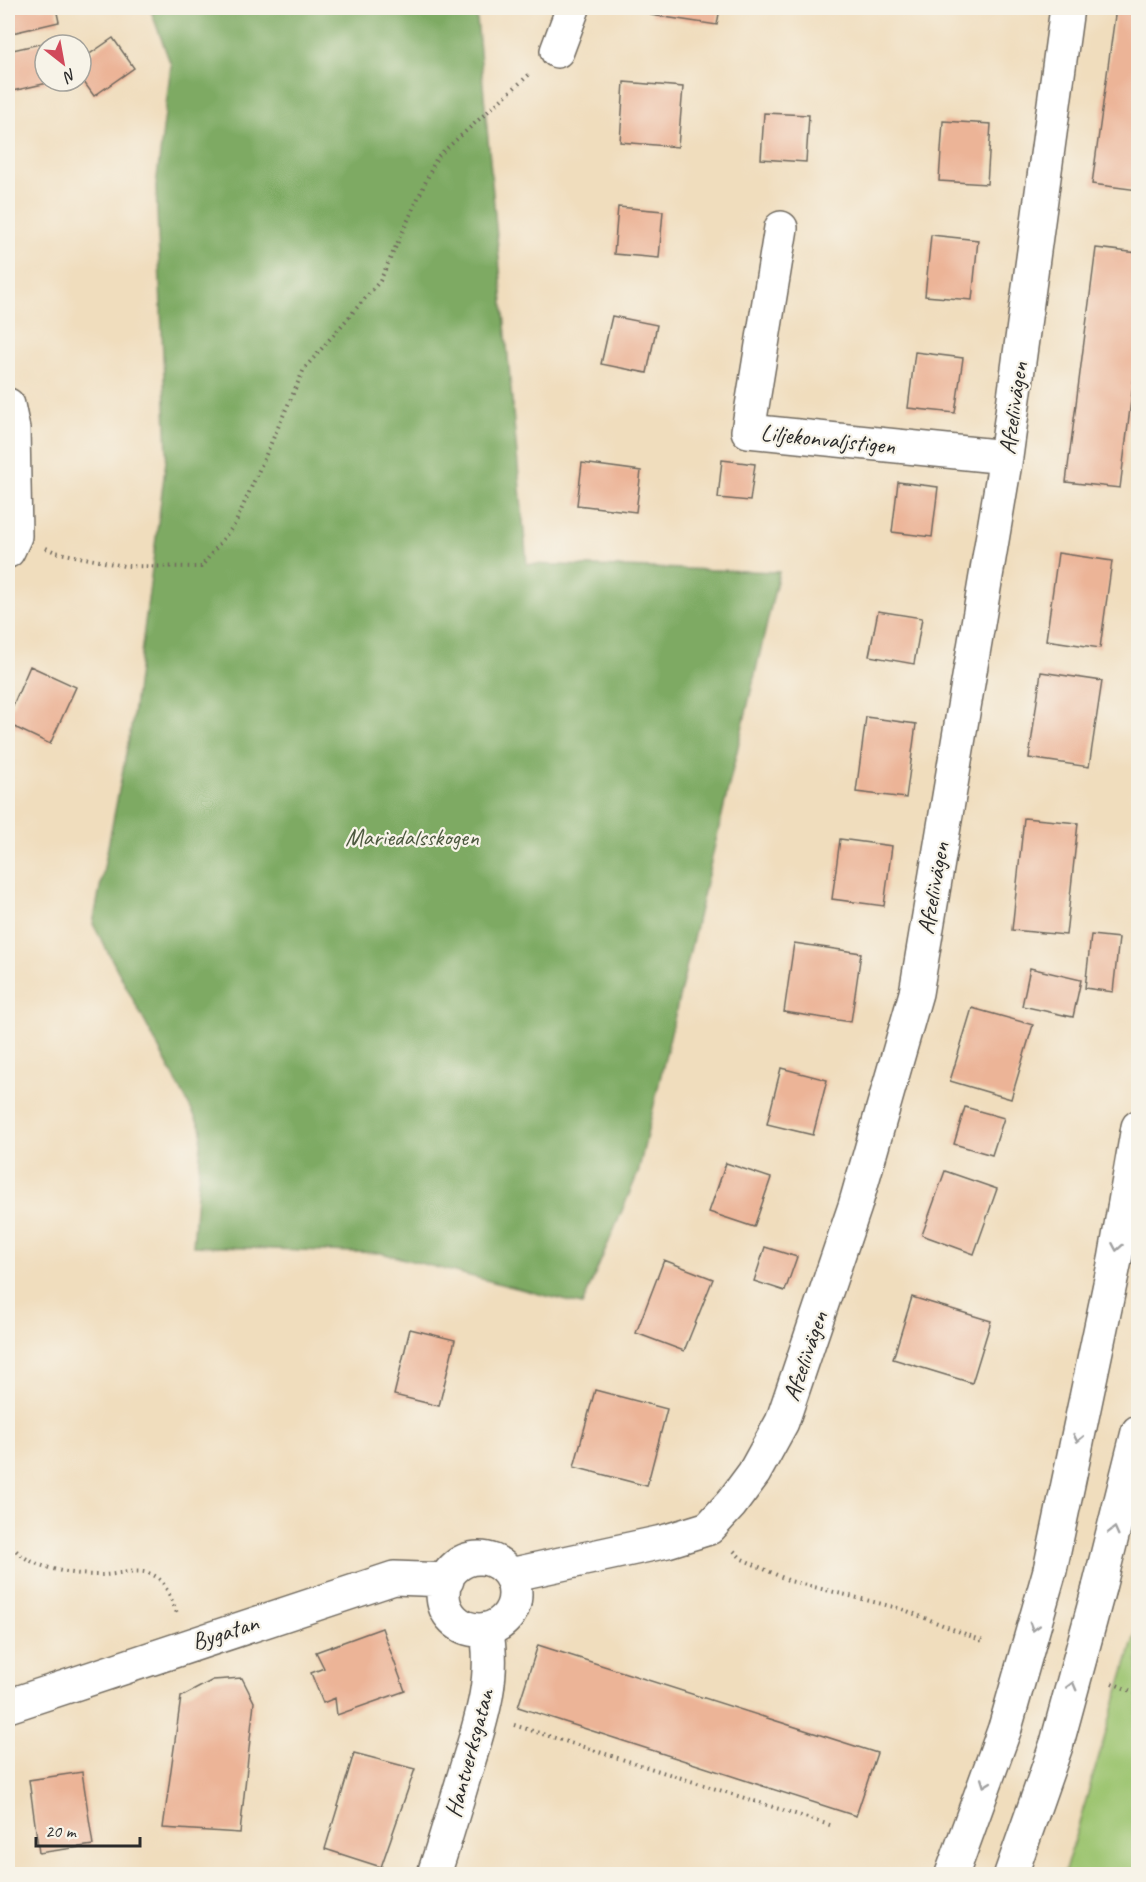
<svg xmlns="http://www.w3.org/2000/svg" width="1146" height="1882" font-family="Caveat,sans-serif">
	<rect width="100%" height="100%" fill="#f7f3e8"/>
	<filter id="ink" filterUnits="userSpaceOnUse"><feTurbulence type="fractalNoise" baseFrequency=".0167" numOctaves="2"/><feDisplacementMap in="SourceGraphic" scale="12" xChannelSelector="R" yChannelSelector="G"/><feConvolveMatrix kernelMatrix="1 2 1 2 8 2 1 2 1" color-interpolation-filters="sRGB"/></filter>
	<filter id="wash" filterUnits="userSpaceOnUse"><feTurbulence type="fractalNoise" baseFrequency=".008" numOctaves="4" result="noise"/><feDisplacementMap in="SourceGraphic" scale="24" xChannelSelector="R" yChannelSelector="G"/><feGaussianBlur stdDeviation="1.35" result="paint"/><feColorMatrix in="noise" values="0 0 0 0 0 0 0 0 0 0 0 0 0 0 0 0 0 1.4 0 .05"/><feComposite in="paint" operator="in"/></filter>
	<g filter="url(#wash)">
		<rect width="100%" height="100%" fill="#f0ddbd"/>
		<!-- green -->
		<path fill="#9dc571" stroke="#64784e" stroke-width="1.5" d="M1138,1626V1874H1064L1131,1648Z"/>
		<!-- forest -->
		<path fill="#7eaa63" stroke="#546a47" stroke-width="1.5" d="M150,8H476L527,564L779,572L638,1173L582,1305L381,1253L193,1246L202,1130L93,924L132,723L167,453L156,186L171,65Z"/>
		<g id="blocks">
			<!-- building -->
			<path fill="#ecb497" d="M8,8H56L59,22L8,34Z
				M652,8H720L717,25L651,15Z
				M1116,8H1138V190L1092,184Z
				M113,38L134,68L94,96L81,78V60Z
				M53,41V45H45V81L52,82L8,92V51Z
				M624,82L683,87L678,147L620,142Z
				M764,113L809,115L806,162L761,159Z
				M943,121L991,124L987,184L939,181Z
				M618,207L663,211L659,258L614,254Z
				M931,235L978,240L972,300L925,296Z
				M1096,248L1138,253V345L1120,488L1066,482Z
				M612,316L657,325L647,373L601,364Z
				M915,352L963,358L955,413L908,408Z
				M722,460L755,464L750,501L718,498Z
				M582,463L641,471L636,512L577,505Z
				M898,482L938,487L932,537L892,532Z
				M1058,553L1112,561L1100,648L1046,640Z
				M878,611L922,618L914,664L869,656Z
				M30,666L76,687L50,744L8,724V717Z
				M1041,672L1102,681L1089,767L1029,758Z
				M866,717L916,724L906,798L856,792Z
				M1024,818L1078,823L1066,935L1012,930Z
				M840,839L892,846L884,906L832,899Z
				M1091,935L1119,938L1113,992L1085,988Z
				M794,943L861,953L851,1022L784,1012Z
				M1030,968L1081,980L1073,1017L1022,1006Z
				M972,1008L1033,1025L1011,1099L950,1081Z
				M781,1068L827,1080L813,1135L767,1124Z
				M965,1107L1004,1118L992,1155L954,1144Z
				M726,1163L771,1178L754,1227L709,1212Z
				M945,1171L997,1189L974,1254L922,1235Z
				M765,1247L797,1257L785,1291L754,1281Z
				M664,1260L713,1279L684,1351L636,1333Z
				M912,1297L991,1321L972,1383L893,1359Z
				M410,1329L455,1340L439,1406L394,1395Z
				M595,1390L667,1409L647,1486L574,1467Z
				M382,1628L405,1691L337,1715L335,1698L323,1703L311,1673L324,1668L316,1652Z
				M538,1645L877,1753L856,1816L518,1707Z
				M242,1678L254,1702L240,1833L163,1828L181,1697L213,1680Z
				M354,1753L415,1769L381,1867L325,1849Z
				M82,1772L93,1845L39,1853L29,1780Z"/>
		</g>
	</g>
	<g filter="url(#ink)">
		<use href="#blocks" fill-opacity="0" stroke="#70695e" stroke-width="1.5"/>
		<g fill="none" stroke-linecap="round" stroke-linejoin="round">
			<defs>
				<path id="street" d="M557,51L573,8
					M781,228L748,431L1006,457
					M8,405L13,429L15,536L8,551
					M443 1594a36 36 0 1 1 72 0a36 36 0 1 1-72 0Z
					M510,1575L667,1541L709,1528L731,1504L754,1473L782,1422L855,1206L916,993L1006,457L1067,8
					M8,1706L394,1578L447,1580
					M434,1874C445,1841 455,1807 465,1773C479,1727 497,1678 486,1629"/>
				<path id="highway" d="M1050,1570L1115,1260L1138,1127
					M1099,1588L1138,1432
					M952,1874L1005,1728
					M1011,1874L1057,1743"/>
			</defs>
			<!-- street casing -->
			<use href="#street" stroke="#70695e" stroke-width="36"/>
			<!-- highway casing -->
			<use href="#highway" stroke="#70695e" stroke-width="36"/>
			<!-- path -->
			<path stroke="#70695e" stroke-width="4" stroke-dasharray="1.5 4.5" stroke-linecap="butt" d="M46,548L55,552L124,566L201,567L235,524L304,369L380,281L437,157L531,73
				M8,1542C12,1546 16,1551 21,1555C41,1570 81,1576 105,1575C121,1574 140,1567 155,1576C167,1583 172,1603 178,1615
				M734,1551L742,1559L790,1581L902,1609L983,1641
				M1112,1683L1138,1694
				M514,1725L833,1826"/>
			<!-- street -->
			<use href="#street" stroke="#fff" stroke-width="33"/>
			<!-- highway -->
			<use href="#highway" stroke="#fff" stroke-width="33"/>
			<defs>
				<path id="highway-bridge" d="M1005,1728L1050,1570
					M1057,1743L1099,1588"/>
			</defs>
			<!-- highway-bridge casing -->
			<use href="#highway-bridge" stroke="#70695e" stroke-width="36" stroke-linecap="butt"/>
			<!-- highway-bridge -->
			<use href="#highway-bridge" stroke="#fff" stroke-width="33"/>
		</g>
		<!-- one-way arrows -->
		<defs><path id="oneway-chevron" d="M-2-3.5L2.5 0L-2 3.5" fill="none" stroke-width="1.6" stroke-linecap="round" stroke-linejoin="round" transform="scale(1.5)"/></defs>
		<g stroke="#a0a0a0">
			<use href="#oneway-chevron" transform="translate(1117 1247) rotate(100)"/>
			<use href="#oneway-chevron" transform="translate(1078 1438) rotate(102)"/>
			<use href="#oneway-chevron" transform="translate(1114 1531) rotate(-76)"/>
			<use href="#oneway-chevron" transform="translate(1034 1627) rotate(106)"/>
			<use href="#oneway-chevron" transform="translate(1072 1686) rotate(-75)"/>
			<use href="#oneway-chevron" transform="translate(985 1783) rotate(110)"/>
		</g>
	</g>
	<g text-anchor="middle" stroke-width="4.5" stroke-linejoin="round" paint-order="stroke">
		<!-- street labels -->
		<g font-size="24" fill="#2b2b2b" stroke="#f7f3e8">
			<text transform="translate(1013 408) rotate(-82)" y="8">Afzeliivägen</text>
			<text transform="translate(828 439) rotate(6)" y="8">Liljekonvaljstigen</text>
			<text transform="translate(933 888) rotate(-80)" y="8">Afzeliivägen</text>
			<text transform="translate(805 1356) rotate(-71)" y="8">Afzeliivägen</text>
			<text transform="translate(225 1632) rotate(-18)" y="8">Bygatan</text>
			<text transform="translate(469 1753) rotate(-75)" y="8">Hantverksgatan</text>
		</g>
		<!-- park labels -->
		<g font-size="24" fill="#4d5940" stroke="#f7f3e8">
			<text x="412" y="845">Mariedalsskogen</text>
		</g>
	</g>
	<!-- margin -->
	<rect width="1146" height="1882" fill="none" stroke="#f7f3e8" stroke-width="30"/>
	<!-- north arrow -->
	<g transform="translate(63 63) rotate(149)"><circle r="28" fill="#f7f3e8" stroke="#a5a39c" stroke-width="1.5"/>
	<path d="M0-4.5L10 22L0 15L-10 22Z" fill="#d1495b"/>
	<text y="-9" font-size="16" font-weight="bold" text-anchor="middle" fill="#2b2b2b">N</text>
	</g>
	<!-- scale -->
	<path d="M36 1837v9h104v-9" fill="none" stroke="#2b2b2b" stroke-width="3"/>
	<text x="45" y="1837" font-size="18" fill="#2b2b2b" stroke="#f7f3e8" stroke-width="4.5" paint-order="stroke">20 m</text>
</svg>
